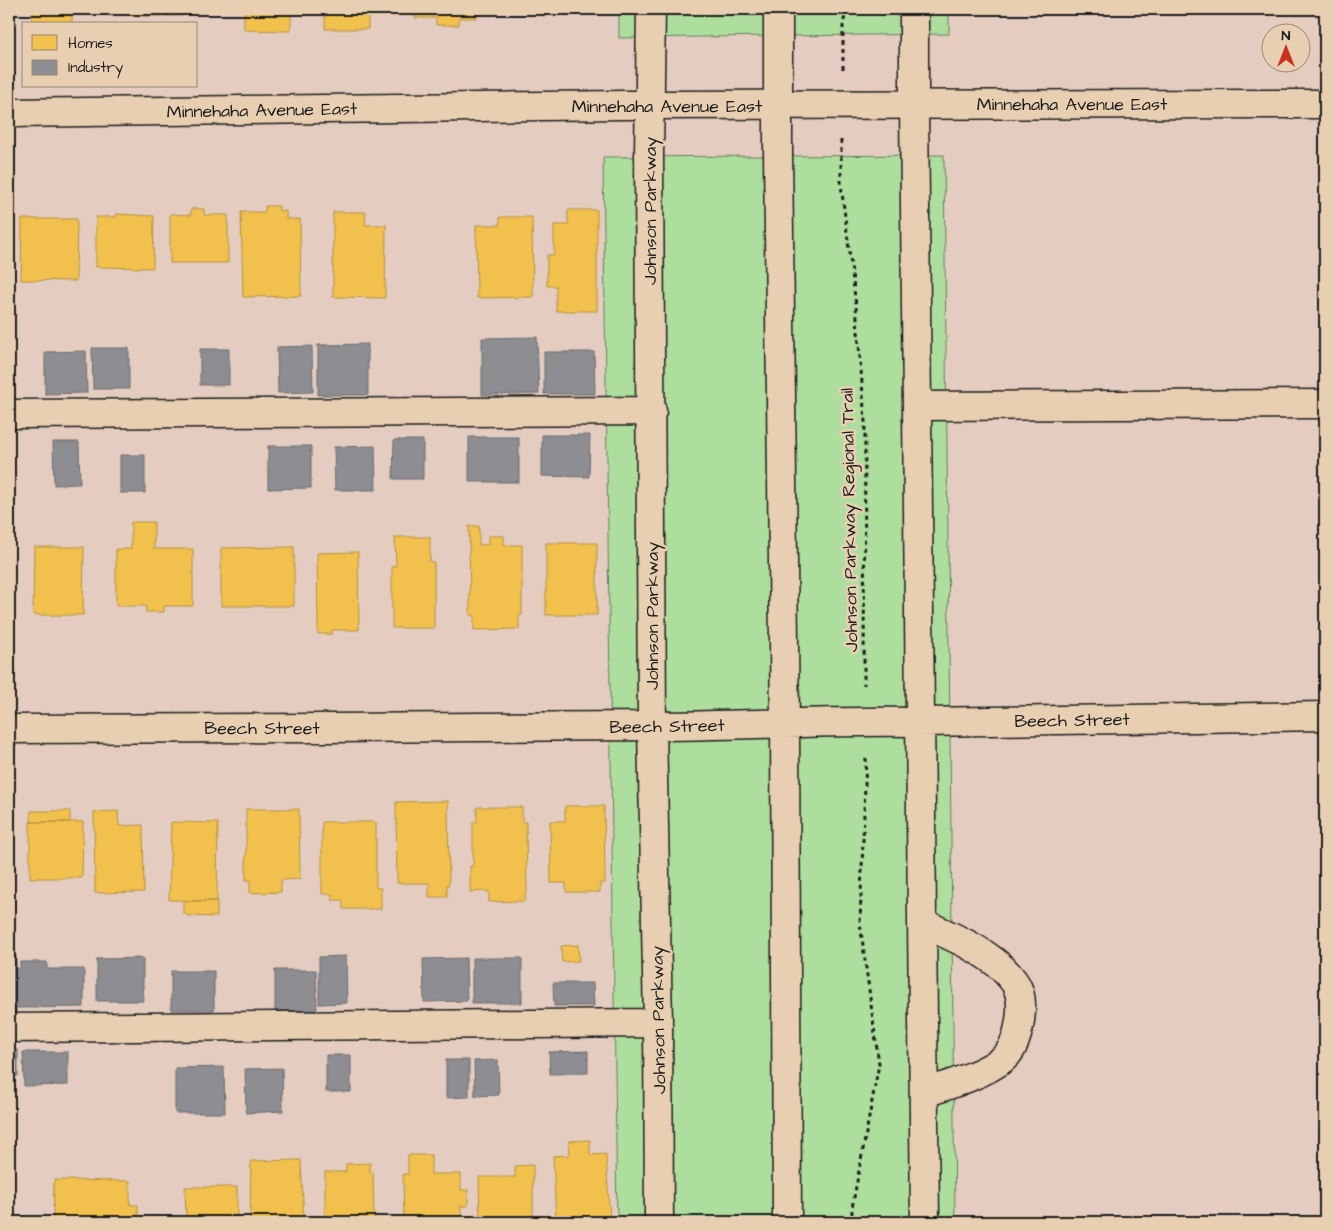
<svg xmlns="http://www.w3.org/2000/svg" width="1334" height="1231" font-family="'Architects Daughter',sans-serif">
	<rect width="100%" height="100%" fill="#e4cdc0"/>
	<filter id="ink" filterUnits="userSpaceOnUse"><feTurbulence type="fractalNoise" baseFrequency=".02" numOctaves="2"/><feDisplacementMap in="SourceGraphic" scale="10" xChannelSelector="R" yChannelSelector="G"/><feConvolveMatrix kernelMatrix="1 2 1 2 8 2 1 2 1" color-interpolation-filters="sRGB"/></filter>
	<g filter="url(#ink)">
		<!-- green -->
		<path fill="#adde9e" stroke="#647d5d" d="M619,9H949V34L619,38Z
			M944,155L955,1222H617L603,157Z"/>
		<!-- homes -->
		<path fill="#f2c14e" stroke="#b2903f" d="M32,9H85L84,14H72V24H32Z
			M132,9H182V16H132Z
			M244,9H291V31L244,30Z
			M320,9H375V13H368V29H325V13H320Z
			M415,9H477V18H459V25H436V18H415Z
			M265,206H279V211H286V219H300L301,296L243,297L241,212H265Z
			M191,209H204V215H228V263H170V214L191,215Z
			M568,210H597V311H556V286H547V255H554V225H568Z
			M333,212H366L365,225H386L385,298L333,297Z
			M116,214L154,216L153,268L96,267V217H116Z
			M500,217H532L533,297L477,298L476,225H500Z
			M22,219H77L76,281L21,280Z
			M131,522H154V549H193V606H164V612H146V606H116V549H131Z
			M469,526H479V545H488V536H504V545H522V615H519V629L474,630V615H470Z
			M395,537H430V562H434V628H392V566H396Z
			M546,543H597V615H546Z
			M34,547H84L83,615H33Z
			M294,547V606H221V548Z
			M358,552L359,630H332V634H318L317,553Z
			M448,801L449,885H447V897H429V883H397L396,802Z
			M565,806H604L605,883H600V892H566V883H551L550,821H565Z
			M477,807H522V822H526L527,893H525V901L489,902V891L470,892V866H473V822H477Z
			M246,809H299L300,879L281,880V892L250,893V880H246Z
			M9,811H11V822H13L14,907H9Z
			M31,811H70V822H31Z
			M118,811L119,826L143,825L144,892L95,893L94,812Z
			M30,822H83L82,878H30Z
			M171,822L218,823L217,901L169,900Z
			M322,822H376V888H381V909H343V900H332V894H322Z
			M183,901H217V917L188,916L183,912Z
			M578,945L579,961L562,962L561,946Z
			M590,1140V1155L606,1154L610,1221L556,1222L553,1156L570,1155L569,1141Z
			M408,1155H431V1174H461V1190H468V1206H461V1222H404L403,1174H408Z
			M301,1160L304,1222H250L251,1161Z
			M370,1163V1172H373L374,1222H325V1172H346V1164Z
			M533,1165V1222H480L479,1177H515V1166Z
			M54,1180L130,1181V1205H138V1222H53Z
			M185,1187H237V1222H179V1218H186Z"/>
		<!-- industry -->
		<path fill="#8d8d92" stroke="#6b6b6f" d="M537,337L539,394L482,395V338Z
			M368,344V395H318V345Z
			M312,346L313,392L278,393L277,347Z
			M92,348H129V389H93Z
			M200,349H229V385H200Z
			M86,351L87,393L45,394V352Z
			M544,352H594L595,394H544Z
			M542,435H590L589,477L542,476Z
			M469,437H519V482H469Z
			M394,440H423V479H393Z
			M53,442H79L80,484L54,485Z
			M268,446H311V488L268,489Z
			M375,446L376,490H335L334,447Z
			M120,455H145V493H120Z
			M9,956H16V969H20V962H47V969H84V1007L16,1008V1015H9Z
			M346,956L347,1003L319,1004V957Z
			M143,958V1001H97V959Z
			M466,958L467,1001L424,1002L423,959Z
			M472,958H522V1003H472Z
			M275,970H316L317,1010L275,1011Z
			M171,971H214V1010H171Z
			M553,983H593L594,1006H554Z
			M9,1050H18V1076H9Z
			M588,1051V1073L550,1074L549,1052Z
			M23,1052H68V1085L24,1086Z
			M326,1055H351V1092H326Z
			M446,1060H469V1097L446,1098Z
			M498,1060L499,1095L475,1096L474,1061Z
			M224,1067L225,1113H175V1068Z
			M282,1068L283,1111L246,1113L245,1069Z"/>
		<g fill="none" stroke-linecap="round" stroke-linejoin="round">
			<defs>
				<path id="minor" d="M651,9L649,154L652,726L658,1023L659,1222
					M778,9V153L785,724L787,1222
					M914,9V104L925,1222
					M917,406L1325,404
					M9,414L652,411
					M9,729C223,728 436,728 650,726C740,726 830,720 920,722L1325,716
					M922,923C949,935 980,948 1002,968C1007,973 1016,983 1018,989C1025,1006 1019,1041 1007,1055C993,1071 944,1087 924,1093
					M9,1028L658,1023"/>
				<path id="major" d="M9,113L622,105L1325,104"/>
			</defs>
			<!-- minor casing -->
			<use href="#minor" stroke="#1c1c1c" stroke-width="31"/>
			<!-- major casing -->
			<use href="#major" stroke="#1c1c1c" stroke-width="31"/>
			<!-- path -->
			<path stroke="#1c1c1c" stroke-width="3" stroke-dasharray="4 4" stroke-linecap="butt" d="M843,69V26L846,9
				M841,140V184L856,306L865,421L864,685
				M852,1222V1208L879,1064L860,923L866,757"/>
			<!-- minor -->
			<use href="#minor" stroke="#e9cfb1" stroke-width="28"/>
			<!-- major -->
			<use href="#major" stroke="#e9cfb1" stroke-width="28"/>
		</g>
	</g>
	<g text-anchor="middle" stroke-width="5" stroke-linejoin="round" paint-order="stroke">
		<!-- street labels -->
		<g font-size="18" fill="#1c1c1c" stroke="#e9cfb1">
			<text x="1072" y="110">Minnehaha Avenue East</text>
			<text x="667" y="112">Minnehaha Avenue East</text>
			<text transform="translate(262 110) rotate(-1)" y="6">Minnehaha Avenue East</text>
			<text transform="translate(650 211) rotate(-90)" y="6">Johnson Parkway</text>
			<text transform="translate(849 520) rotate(-91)" y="6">Johnson Parkway Regional Trail</text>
			<text transform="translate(652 616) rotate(-90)" y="6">Johnson Parkway</text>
			<text transform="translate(1072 720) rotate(-1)" y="6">Beech Street</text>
			<text transform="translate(667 726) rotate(-1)" y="6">Beech Street</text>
			<text x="262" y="734">Beech Street</text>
			<text transform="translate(658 1020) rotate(-91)" y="6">Johnson Parkway</text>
		</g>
	</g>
	<!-- margin -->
	<rect width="1334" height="1231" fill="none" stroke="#e9cfb1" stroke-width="30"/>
	<rect x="15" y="15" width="1304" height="1201" fill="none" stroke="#1c1c1c" stroke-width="2" filter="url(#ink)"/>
	<!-- legend -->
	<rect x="22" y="22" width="175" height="65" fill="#e9cfb1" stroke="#978775"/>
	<rect x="32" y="35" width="25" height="15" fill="#f2c14e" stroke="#978775"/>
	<text x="68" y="48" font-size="15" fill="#1c1c1c">Homes</text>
	<rect x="32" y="60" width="25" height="15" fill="#8d8d92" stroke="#978775"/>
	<text x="68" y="72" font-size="15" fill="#1c1c1c">Industry</text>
	<!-- north arrow -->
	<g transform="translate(1286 48)"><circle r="24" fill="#e9cfb1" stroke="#978775"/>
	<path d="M0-4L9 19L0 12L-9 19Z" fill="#c8321e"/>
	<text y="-8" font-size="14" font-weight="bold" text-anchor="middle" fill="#1c1c1c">N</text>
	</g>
</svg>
